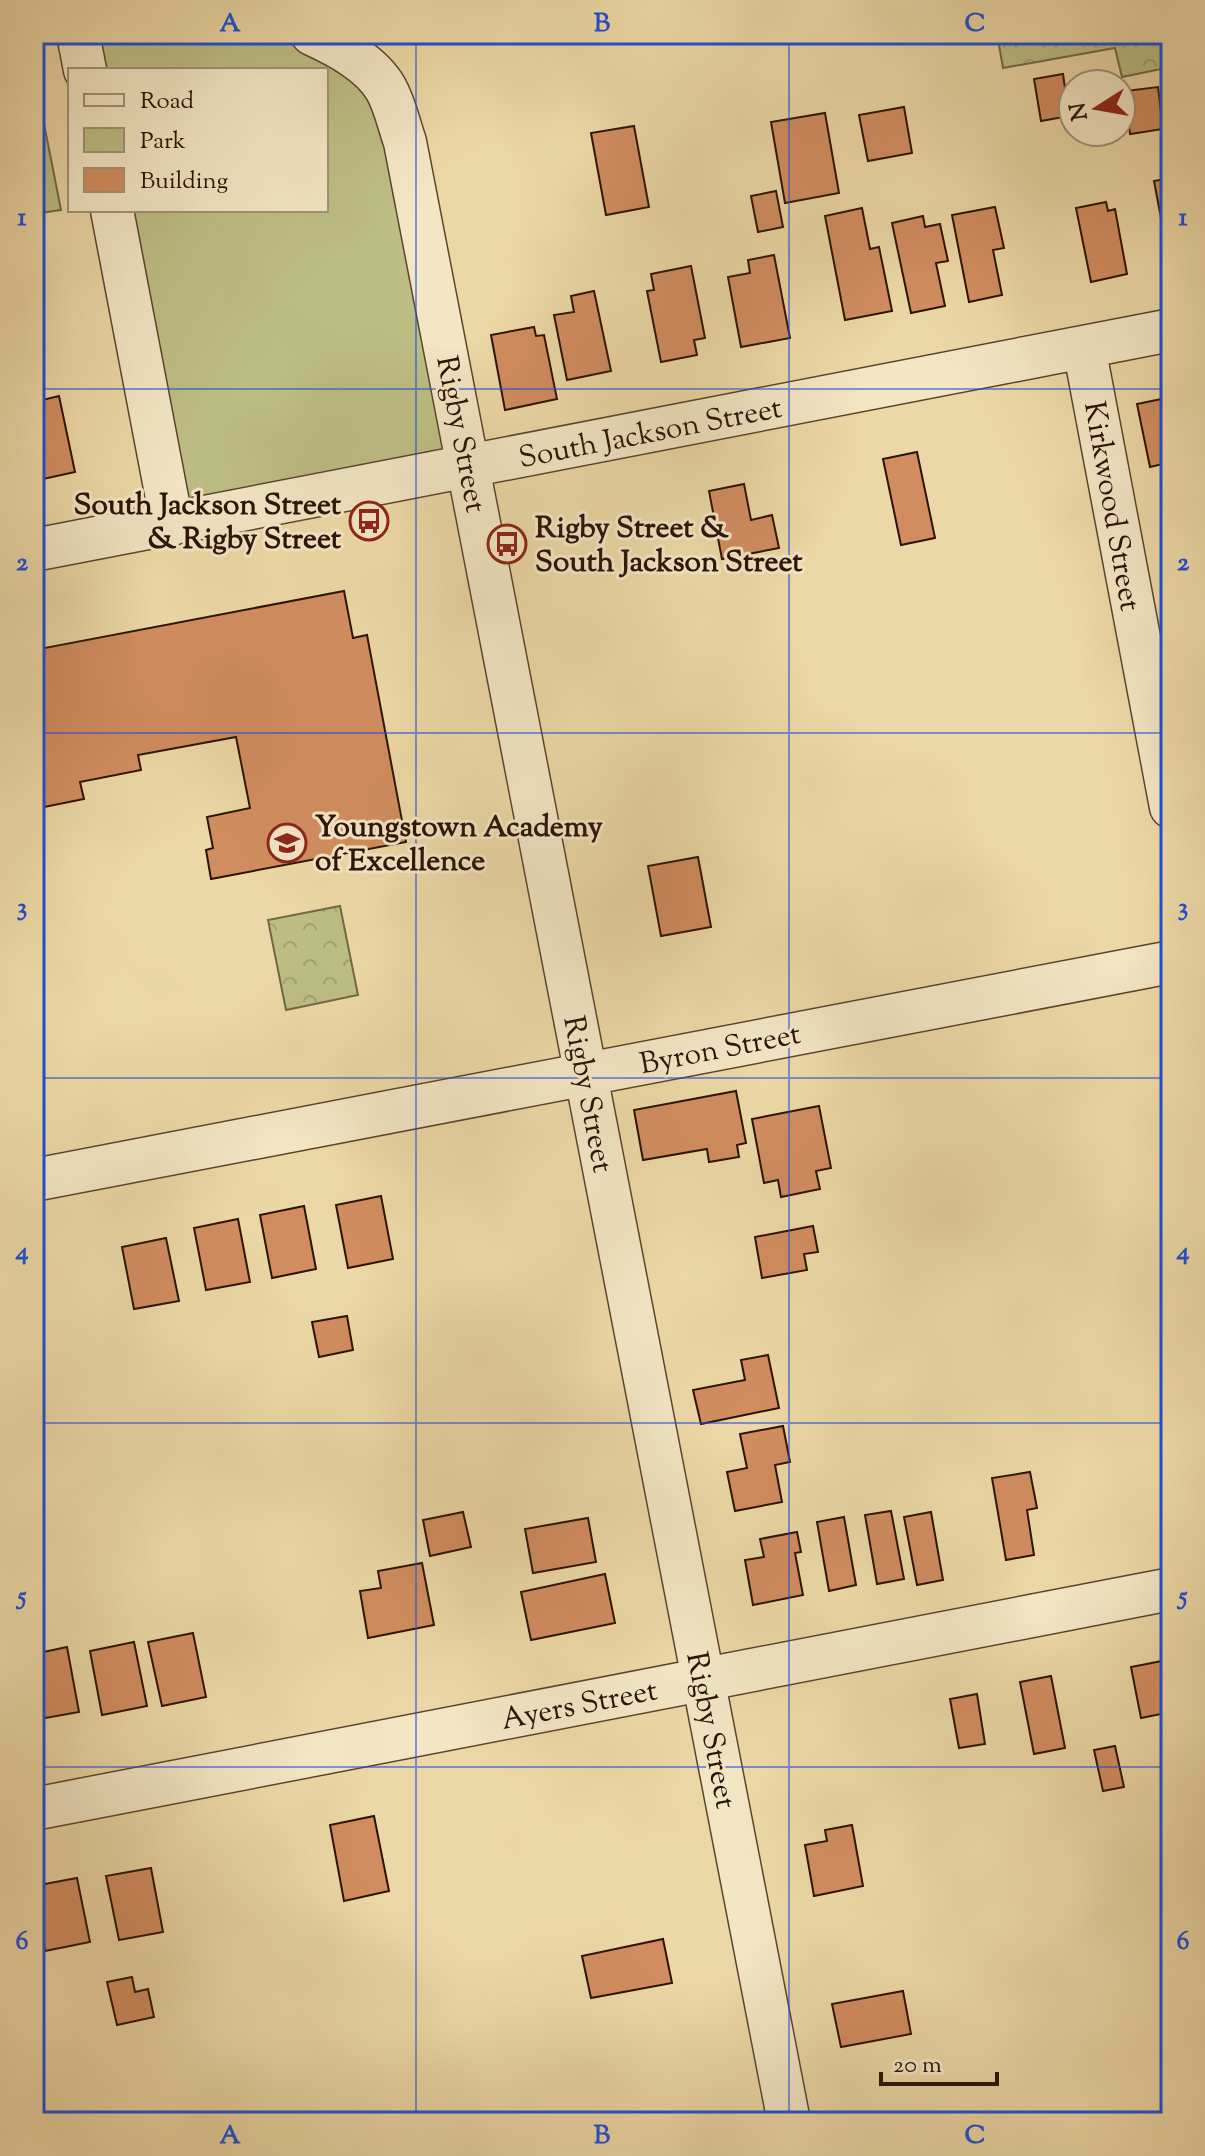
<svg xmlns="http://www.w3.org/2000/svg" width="1205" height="2156" font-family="'Sorts Mill Goudy',serif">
	<defs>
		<pattern id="forest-crowns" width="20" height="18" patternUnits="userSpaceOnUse" patternTransform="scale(2)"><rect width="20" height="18" fill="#bcbe84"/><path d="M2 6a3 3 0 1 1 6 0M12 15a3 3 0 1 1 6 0" fill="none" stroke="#a2a270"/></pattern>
	</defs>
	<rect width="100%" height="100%" fill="#ecd8a6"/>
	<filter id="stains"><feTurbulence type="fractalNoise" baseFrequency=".0025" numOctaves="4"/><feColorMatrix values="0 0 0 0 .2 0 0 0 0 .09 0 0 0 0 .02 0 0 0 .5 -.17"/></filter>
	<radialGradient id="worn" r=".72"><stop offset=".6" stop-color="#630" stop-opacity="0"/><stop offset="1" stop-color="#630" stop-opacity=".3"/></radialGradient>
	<!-- green -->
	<path fill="#bcbe84" stroke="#746846" stroke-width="2" d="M78,34H312L373,71L468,467L172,524L112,210H326V70H85Z
		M34,73L61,210L34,214Z"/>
	<!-- forest -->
	<path fill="url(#forest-crowns)" stroke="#746846" stroke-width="2" d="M997,34H1171V67L1122,77L1115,48L1003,68Z
		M340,906L358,995L286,1010L268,920Z"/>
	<!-- building -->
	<path fill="#d18d60" stroke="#2c1207" stroke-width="2" d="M1063,74L1069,116L1041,121L1034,79Z
		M1158,87L1163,129L1130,134L1125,91Z
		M904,107L912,153L868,161L859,115Z
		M825,113L839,193L785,203L771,122Z
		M634,126L649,207L606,215L591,133Z
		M1171,178V266H1170L1154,181Z
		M776,191L783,227L758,232L751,196Z
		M1106,202L1108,211L1115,209L1127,274L1091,282L1076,208Z
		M995,207L1004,248L993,250L1002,295L969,302L952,215Z
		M862,208L870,249L879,247L892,311L845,320L825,216Z
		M923,216L925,227L940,224L948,261L936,263L945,306L911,313L892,223Z
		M774,255L790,338L741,347L728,277L750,273L748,260Z
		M691,266L705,338L694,340L697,355L661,362L647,291L654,290L651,274Z
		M36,278L42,313L34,314V279Z
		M594,291L611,371L567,380L554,315L574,312L571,296Z
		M534,327L536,336L544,335L557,399L505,410L491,335Z
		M59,396L75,472L34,481V402Z
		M1171,397V462L1150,467L1137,404Z
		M917,452L935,538L901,545L883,459Z
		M744,484L751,520L772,515L779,548L722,559L709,491Z
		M344,591L353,638L367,635L406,842L211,879L206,850L213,848L207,817L250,808L236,737L138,755L141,770L80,782L84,799L34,809V650Z
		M698,857L711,927L661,936L648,866Z
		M736,1091L746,1143L737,1145L739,1157L709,1162L707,1149L643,1160L634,1110Z
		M819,1106L831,1168L816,1171L820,1189L781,1197L778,1180L764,1183L752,1119Z
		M381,1196L393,1259L348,1268L336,1205Z
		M304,1206L316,1269L272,1278L260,1215Z
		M238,1219L250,1282L206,1290L194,1228Z
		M813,1226L818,1252L804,1254L807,1270L762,1278L755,1237Z
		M166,1238L179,1301L134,1309L122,1247Z
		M347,1316L353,1350L319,1357L312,1322Z
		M768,1355L779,1408L701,1424L693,1390L745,1380L741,1360Z
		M783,1426L790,1462L775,1465L782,1502L735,1511L727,1472L747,1468L740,1434Z
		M1030,1472L1037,1508L1027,1510L1034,1555L1006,1560L992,1478Z
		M891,1511L904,1579L877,1584L865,1515Z
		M463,1512L471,1547L430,1556L423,1520Z
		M931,1512L943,1580L917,1585L904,1517Z
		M844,1517L856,1585L829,1591L817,1522Z
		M588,1518L596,1562L533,1573L525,1529Z
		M797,1532L801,1552L795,1553L803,1595L753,1605L745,1560L764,1557L760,1539Z
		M422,1563L434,1625L368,1638L360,1591L381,1588L378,1571Z
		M605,1574L615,1623L531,1640L521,1592Z
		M193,1633L206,1697L162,1706L148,1642Z
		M134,1642L147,1706L102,1715L90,1651Z
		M67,1647L79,1712L34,1720V1654Z
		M1162,1661L1171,1712L1141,1718L1131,1667Z
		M1051,1676L1065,1748L1034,1754L1020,1682Z
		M977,1694L985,1744L959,1748L950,1699Z
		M1115,1746L1124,1787L1103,1791L1094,1750Z
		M374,1816L389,1891L344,1901L330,1825Z
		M852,1825L863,1886L814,1896L805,1845L827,1841L825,1830Z
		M151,1868L163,1932L119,1940L106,1876Z
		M77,1878L90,1942L45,1951L34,1886Z
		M663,1939L672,1983L591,1998L582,1956Z
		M132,1977L135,1992L148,1989L154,2017L117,2025L107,1982Z
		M903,1991L911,2034L841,2047L832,2004Z
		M943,2114L944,2122H901Z"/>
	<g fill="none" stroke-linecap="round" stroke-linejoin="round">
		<defs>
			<path id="minor" d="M78,34L85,70
				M312,34C338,46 371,63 386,89C395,105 399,125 405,142L789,2122
				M112,210L172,524
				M1084,347L1171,807
				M34,550L1171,330
				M34,1180L1171,962
				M34,1809L1171,1589"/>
		</defs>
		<!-- minor casing -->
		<use href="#minor" stroke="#5c442f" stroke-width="45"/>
		<!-- minor -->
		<use href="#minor" stroke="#f3e6c5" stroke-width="42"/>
	</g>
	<!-- grid -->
	<path fill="none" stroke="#1d4ed8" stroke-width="2" stroke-opacity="0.55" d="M416,34V2122M789,34V2122M34,389H1171M34,733H1171M34,1078H1171M34,1423H1171M34,1767H1171"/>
	<!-- icons -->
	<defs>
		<symbol id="bus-ring" viewBox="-11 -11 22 22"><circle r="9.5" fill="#f3e6c5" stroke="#8f2418" stroke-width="1.5"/><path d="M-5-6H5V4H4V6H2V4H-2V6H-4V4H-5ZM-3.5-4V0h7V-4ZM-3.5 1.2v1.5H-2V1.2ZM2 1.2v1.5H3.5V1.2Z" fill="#8f2418"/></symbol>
		<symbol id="school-ring" viewBox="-11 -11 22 22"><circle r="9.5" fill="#f3e6c5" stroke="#8f2418" stroke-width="1.5"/><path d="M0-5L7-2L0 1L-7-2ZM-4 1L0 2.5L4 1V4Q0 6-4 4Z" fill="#8f2418"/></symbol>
	</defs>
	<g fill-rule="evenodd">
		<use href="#bus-ring" x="347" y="499" width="44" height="44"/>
		<use href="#bus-ring" x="485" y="522" width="44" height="44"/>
		<use href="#school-ring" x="265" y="821" width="44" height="44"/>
	</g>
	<g text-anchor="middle" stroke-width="6" stroke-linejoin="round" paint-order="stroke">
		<!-- street labels -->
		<g font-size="30" fill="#2c1207" stroke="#f3e6c5">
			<text transform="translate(650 432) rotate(-11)" y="10">South Jackson Street</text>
			<text transform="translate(462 434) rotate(79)" y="10">Rigby Street</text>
			<text transform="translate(1113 506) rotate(80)" y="10">Kirkwood Street</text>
			<text transform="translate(720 1048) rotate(-11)" y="10">Byron Street</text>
			<text transform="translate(589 1094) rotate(79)" y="10">Rigby Street</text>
			<text transform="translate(579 1704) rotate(-11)" y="10">Ayers Street</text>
			<text transform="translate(712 1730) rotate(79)" y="10">Rigby Street</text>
		</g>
		<!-- poi labels -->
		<g font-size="30" font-weight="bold" fill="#2c1207" stroke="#f3e6c5" text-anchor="start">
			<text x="341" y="514" text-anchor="end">South Jackson Street<tspan x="341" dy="34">&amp; Rigby Street</tspan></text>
			<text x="535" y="537">Rigby Street &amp;<tspan x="535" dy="34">South Jackson Street</tspan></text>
			<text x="315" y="836">Youngstown Academy<tspan x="315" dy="34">of Excellence</tspan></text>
		</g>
	</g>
	<!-- margin -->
	<rect width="1205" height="2156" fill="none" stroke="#ecd8a6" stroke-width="88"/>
	<!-- legend -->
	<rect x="68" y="68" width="260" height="144" fill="#f3e6c5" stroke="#a39179" stroke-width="2"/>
	<rect x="84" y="94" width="40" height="12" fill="#f3e6c5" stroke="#a39179" stroke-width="2"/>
	<text x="140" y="108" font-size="24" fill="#2c1207">Road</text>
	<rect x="84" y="128" width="40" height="24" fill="#bcbe84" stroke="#a39179" stroke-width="2"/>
	<text x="140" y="148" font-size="24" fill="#2c1207">Park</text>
	<rect x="84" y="168" width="40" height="24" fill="#d18d60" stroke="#a39179" stroke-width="2"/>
	<text x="140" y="188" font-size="24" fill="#2c1207">Building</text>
	<!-- north arrow -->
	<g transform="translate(1097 108) rotate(259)"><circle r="38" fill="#f3e6c5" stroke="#a39179" stroke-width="2"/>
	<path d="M0-6L14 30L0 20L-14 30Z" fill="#8f2418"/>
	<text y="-12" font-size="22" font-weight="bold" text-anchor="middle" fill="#2c1207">N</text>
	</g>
	<!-- scale -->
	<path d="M881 2072v12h116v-12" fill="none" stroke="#2c1207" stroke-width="4"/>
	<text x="893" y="2072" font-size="24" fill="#2c1207" stroke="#f3e6c5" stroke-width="6" paint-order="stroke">20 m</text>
	<rect x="44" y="44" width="1117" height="2068" fill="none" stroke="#1d4ed8" stroke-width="3"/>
	<g font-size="26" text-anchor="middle" font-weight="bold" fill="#1d4ed8">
		<text x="230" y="31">A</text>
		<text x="602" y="31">B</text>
		<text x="975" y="31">C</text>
		<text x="22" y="225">1</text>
		<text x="1183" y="225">1</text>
		<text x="22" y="570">2</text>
		<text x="1183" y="570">2</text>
		<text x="22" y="915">3</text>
		<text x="1183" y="915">3</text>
		<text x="22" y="1259">4</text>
		<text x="1183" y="1259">4</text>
		<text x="22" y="1604">5</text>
		<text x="1183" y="1604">5</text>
		<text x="22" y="1949">6</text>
		<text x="1183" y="1949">6</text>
		<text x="230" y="2143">A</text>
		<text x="602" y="2143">B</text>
		<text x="975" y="2143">C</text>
	</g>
	<rect width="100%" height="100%" filter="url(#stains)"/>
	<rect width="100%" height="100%" fill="url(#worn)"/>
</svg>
